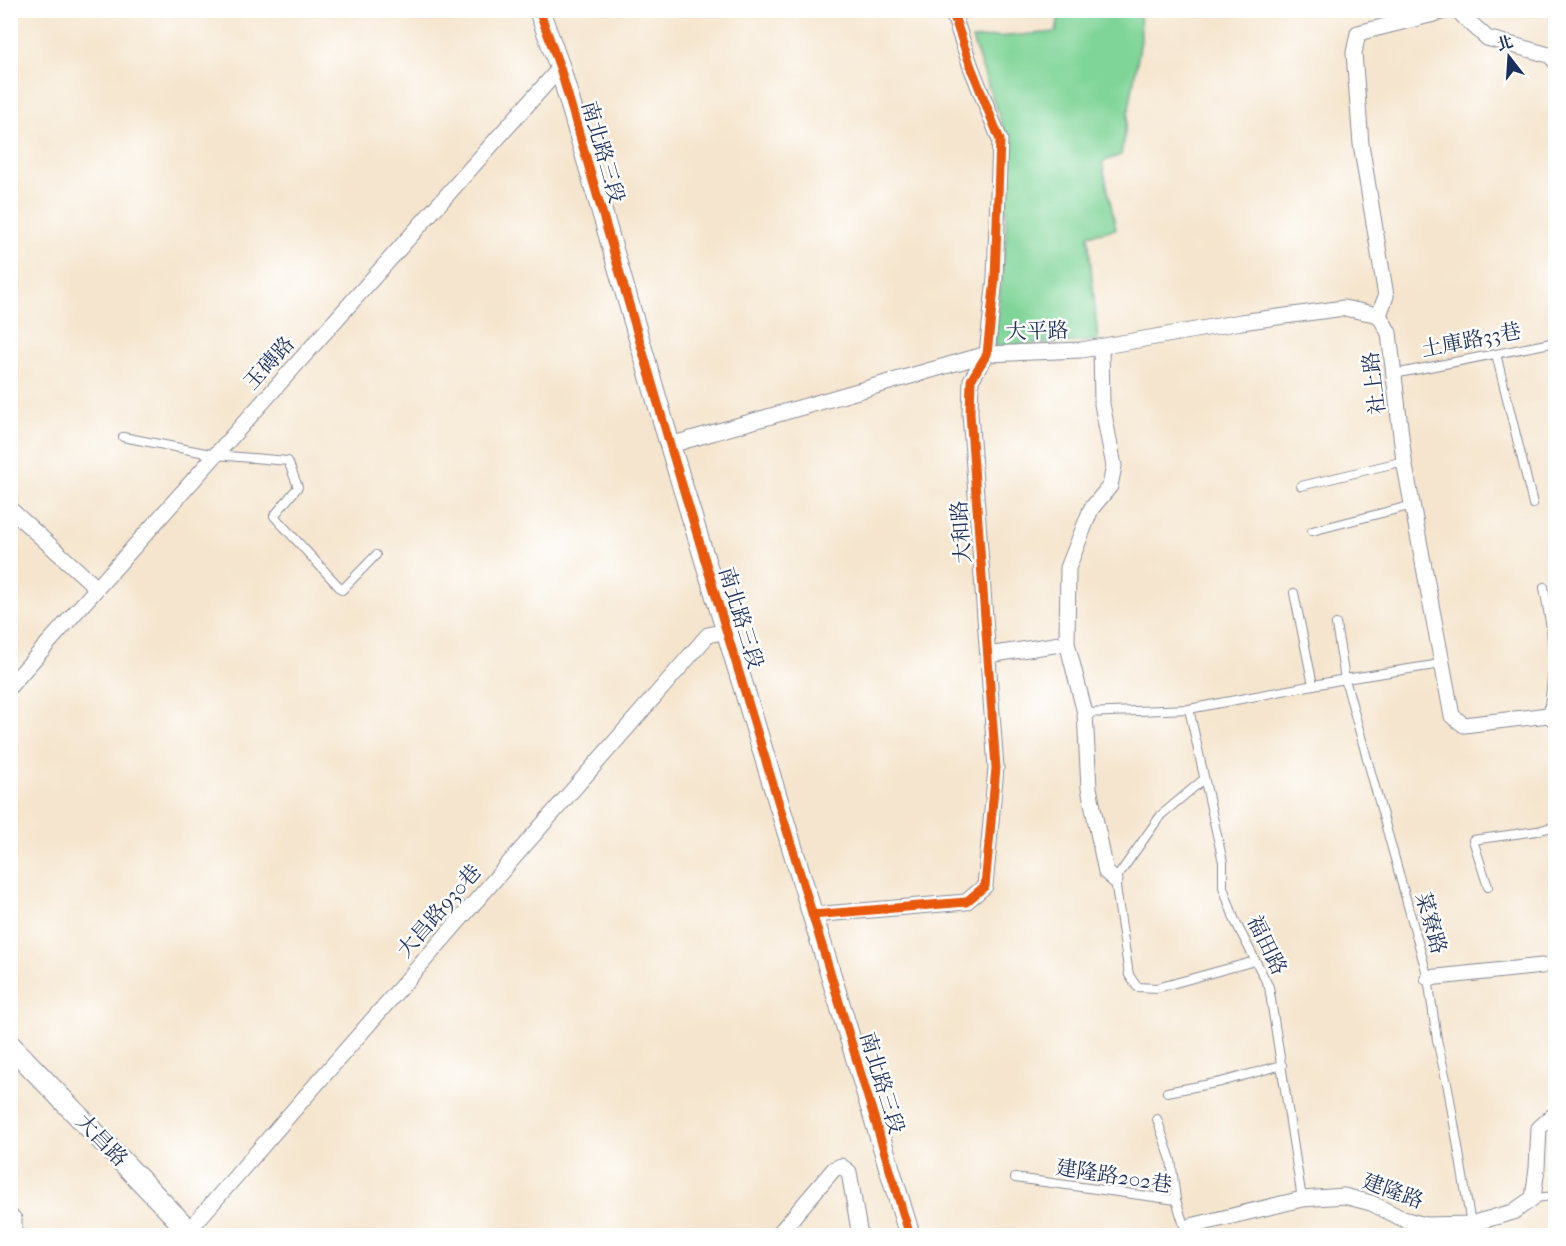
<svg xmlns="http://www.w3.org/2000/svg" width="1566" height="1246" font-family="'IM FELL French Canon','Noto Serif TC',serif">
	<rect width="100%" height="100%" fill="#fff"/>
	<filter id="ink" filterUnits="userSpaceOnUse"><feTurbulence type="fractalNoise" baseFrequency=".0167" numOctaves="2"/><feDisplacementMap in="SourceGraphic" scale="12" xChannelSelector="R" yChannelSelector="G"/><feConvolveMatrix kernelMatrix="1 2 1 2 8 2 1 2 1" color-interpolation-filters="sRGB"/></filter>
	<filter id="wash" filterUnits="userSpaceOnUse"><feTurbulence type="fractalNoise" baseFrequency=".008" numOctaves="4" result="noise"/><feDisplacementMap in="SourceGraphic" scale="24" xChannelSelector="R" yChannelSelector="G"/><feGaussianBlur stdDeviation="1.35" result="paint"/><feColorMatrix in="noise" values="0 0 0 0 0 0 0 0 0 0 0 0 0 0 0 0 0 1.4 0 .05"/><feComposite in="paint" operator="in"/></filter>
	<g filter="url(#wash)">
		<rect width="100%" height="100%" fill="#f5e5ce"/>
		<!-- green -->
		<path fill="#7fd497" stroke="#4d827a" stroke-width="1.5" d="M1060,11H1140L1141,40L1121,155L1102,162L1116,229L1088,235L1098,341L994,346L1006,235L1007,139L972,39L1056,32Z"/>
	</g>
	<g filter="url(#ink)">
		<g fill="none" stroke-linecap="round" stroke-linejoin="round">
			<defs>
				<path id="service" d="M1496,354L1533,504
					M1394,374L1556,342
					M123,437L216,455L288,461L298,487L274,516L342,590L376,555
					M1301,486L1404,461
					M1312,531L1413,505
					M1544,587L1551,628L1554,661L1548,715
					M1294,593L1313,685
					M1336,624L1345,679L1428,978L1437,1040L1448,1088L1473,1236
					M1189,709L1223,862V887L1235,921L1269,987L1302,1199
					M1085,713L1189,709L1345,679L1441,664
					M1204,779L1161,815L1115,880L1129,975L1137,987L1157,988L1255,961
					M1488,887L1473,840L1537,831L1556,826
					M1167,1092L1221,1082L1282,1065
					M1157,1119L1171,1160L1176,1200
					M1015,1178L1176,1200L1186,1232
					M1533,1198L1556,1196"/>
				<path id="minor" d="M1450,10L1358,33L1354,53L1361,144L1386,296L1379,315L1389,333L1404,461L1452,716L1464,725L1548,715L1556,721
					M1461,10L1462,15L1487,38L1549,55L1556,62
					M1101,347L1102,404L1114,466L1110,486L1091,509L1068,568L1067,643L1085,713L1089,788L1106,872L1115,880
					M670,445L987,354L1081,350L1241,322L1344,308L1379,315
					M10,509L97,588
					M988,655L1067,643
					M10,686L560,68
					M812,915L966,902L985,886L996,768L970,413L971,380L987,354L995,278L1000,140L971,67L952,10
					M1428,978L1542,966
					M10,1216L14,1219V1236
					M189,1230L708,635L726,631
					M777,1236L834,1169L841,1166L849,1172L860,1236
					M1184,1236L1191,1226L1302,1199L1344,1196L1371,1203L1403,1219L1425,1225L1470,1224L1513,1212L1533,1198L1537,1168L1539,1128L1556,1113"/>
				<path id="tertiary" d="M539,10L560,68L670,445L910,1236"/>
				<path id="secondary" d="M10,1045L194,1236"/>
			</defs>
			<!-- service casing -->
			<use href="#service" stroke="#888a96" stroke-width="10"/>
			<!-- minor casing -->
			<use href="#minor" stroke="#888a96" stroke-width="17"/>
			<!-- tertiary casing -->
			<use href="#tertiary" stroke="#888a96" stroke-width="22"/>
			<!-- secondary casing -->
			<use href="#secondary" stroke="#888a96" stroke-width="23"/>
			<!-- service -->
			<use href="#service" stroke="#fff" stroke-width="8"/>
			<!-- minor -->
			<use href="#minor" stroke="#fff" stroke-width="15"/>
			<!-- tertiary -->
			<use href="#tertiary" stroke="#fff" stroke-width="20"/>
			<!-- secondary -->
			<use href="#secondary" stroke="#fff" stroke-width="21"/>
			<defs>
				<path id="cycleway" d="M539,10L560,68L670,445L910,1236
					M812,915L966,902L985,886L996,768L970,413L971,380L987,354L995,278L1000,140L971,67L952,10"/>
			</defs>
			<!-- cycleway casing -->
			<use href="#cycleway" stroke="#fff" stroke-width="13"/>
			<!-- cycleway -->
			<use href="#cycleway" stroke="#e8590c" stroke-width="9"/>
		</g>
	</g>
	<g text-anchor="middle" stroke-width="5" stroke-linejoin="round" paint-order="stroke">
		<!-- street labels -->
		<g font-size="21" fill="#1b2f5e" stroke="#fff">
			<text transform="translate(603 152) rotate(74)" y="7">南北路三段</text>
			<text transform="translate(1037 331) rotate(-2)" y="7">大平路</text>
			<text transform="translate(1471 340) rotate(-11)" y="7">土庫路33巷</text>
			<text transform="translate(269 363) rotate(-48)" y="7">玉磚路</text>
			<text transform="translate(1374 383) rotate(-97)" y="7">社上路</text>
			<text transform="translate(961 532) rotate(-94)" y="7">大和路</text>
			<text transform="translate(741 618) rotate(73)" y="7">南北路三段</text>
			<text transform="translate(439 911) rotate(-49)" y="7">大昌路930巷</text>
			<text transform="translate(1431 923) rotate(74)" y="7">菜寮路</text>
			<text transform="translate(1267 945) rotate(64)" y="7">福田路</text>
			<text transform="translate(882 1083) rotate(73)" y="7">南北路三段</text>
			<text transform="translate(102 1140) rotate(46)" y="7">大昌路</text>
			<text transform="translate(1114 1176) rotate(9)" y="7">建隆路202巷</text>
			<text transform="translate(1393 1191) rotate(20)" y="7">建隆路</text>
		</g>
	</g>
	<!-- margin -->
	<rect width="1566" height="1246" fill="none" stroke="#fff" stroke-width="36"/>
	<!-- north arrow -->
	<g transform="translate(1509 57) rotate(343)" stroke="#ffffff" stroke-width="4.5" paint-order="stroke">
	<path d="M0-4.5L10 22L0 15L-10 22Z" fill="#1b2f5e"/>
	<text y="-9" font-size="16" font-weight="bold" text-anchor="middle" fill="#1b2f5e">北</text>
	</g>
</svg>
